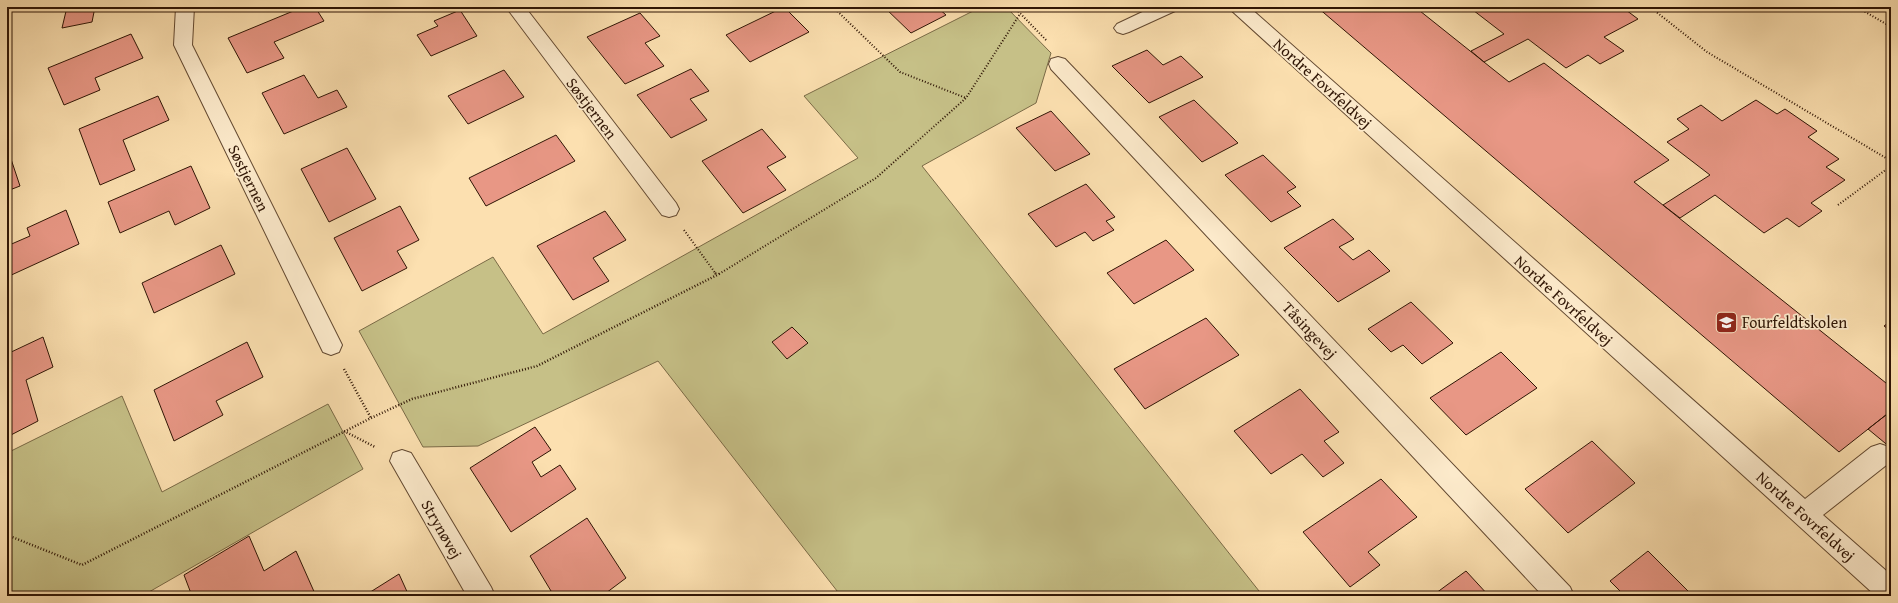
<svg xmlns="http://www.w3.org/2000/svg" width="1898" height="603" font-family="'Gentium Book Plus',serif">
	<rect width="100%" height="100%" fill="#fce0b0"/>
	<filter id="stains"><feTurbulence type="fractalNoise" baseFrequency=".005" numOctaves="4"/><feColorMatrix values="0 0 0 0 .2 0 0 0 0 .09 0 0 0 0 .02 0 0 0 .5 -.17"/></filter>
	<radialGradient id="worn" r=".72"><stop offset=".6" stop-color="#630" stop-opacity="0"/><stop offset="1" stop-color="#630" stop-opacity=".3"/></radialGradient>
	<!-- green -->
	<path fill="#c6c087" stroke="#7a6a46" d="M981,7H1006L1051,53L1036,103L922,166L1263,596H841L658,361L478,446L423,447L359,331L493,257L543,334L858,158L804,96Z
		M122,396L162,492L328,404L363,469L142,596H7V453Z"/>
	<!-- building -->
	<path fill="#e89785" stroke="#2f1505" d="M67,7H95L92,22L62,28Z
		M303,7H315L324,21L274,42L284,58L247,73L228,38Z
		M784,7L809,32L750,62L726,35Z
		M884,7H937L946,15L911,33Z
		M1317,7H1415L1509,82L1544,63L1669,160L1634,182L1891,387V411L1839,452Z
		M1469,7H1622L1638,19L1604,37L1624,51L1600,64L1588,55L1566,68L1528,39L1484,62L1471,51L1504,34Z
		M460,10L477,36L431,56L417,35L438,26L434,21Z
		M640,13L660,36L645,43L664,66L625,84L587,37Z
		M131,34L143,58L95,78L100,90L64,105L48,68Z
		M1147,50L1163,65L1181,56L1203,77L1149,103L1112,66Z
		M691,69L709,91L690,99L707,120L671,138L637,95Z
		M504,70L524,97L468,124L448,96Z
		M304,75L318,98L337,90L347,107L284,134L262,93Z
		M158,96L169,120L123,140L135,170L100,185L79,129Z
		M1194,100L1238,143L1202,162L1159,117Z
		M1756,100L1777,114L1785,109L1817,131L1808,137L1839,159L1826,167L1845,180L1811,203L1822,211L1799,227L1787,218L1764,233L1715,195L1680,218L1663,205L1710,175L1667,142L1689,129L1677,119L1701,105L1722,121Z
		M1051,111L1090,154L1055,171L1016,128Z
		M762,129L786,157L767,167L786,190L743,213L702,161Z
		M556,135L575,161L486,206L469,178Z
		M347,148L376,199L329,222L301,169Z
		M1263,155L1296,187L1287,192L1301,206L1271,222L1225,175Z
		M11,159L20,186L7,191V161Z
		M191,166L210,208L175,225L169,211L120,233L108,202Z
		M1086,184L1115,217L1106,221L1114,230L1093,241L1085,232L1056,247L1028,214Z
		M400,206L419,240L397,251L407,268L362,291L334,238Z
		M66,210L79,244L7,277V246L30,236L27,228Z
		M605,211L626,240L593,258L609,281L573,300L537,246Z
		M1333,219L1354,239L1339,247L1353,260L1369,250L1390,271L1338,302L1284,248Z
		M1166,240L1194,270L1134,304L1107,273Z
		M221,245L235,274L154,313L142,283Z
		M1411,302L1453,343L1422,364L1403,345L1391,352L1368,329Z
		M1206,318L1239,355L1145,409L1114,369Z
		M1891,321V331L1884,326Z
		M792,327L808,343L787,359L772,342Z
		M43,337L53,367L26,380L38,421L7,437V354Z
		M247,342L263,377L216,401L223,415L174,441L154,390Z
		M1501,352L1537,388L1466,435L1430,398Z
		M1300,389L1339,432L1324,441L1344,463L1323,477L1302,454L1271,474L1234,431Z
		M1891,411V448L1868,429Z
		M535,427L551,450L532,462L541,477L560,465L576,489L511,532L470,468Z
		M1592,441L1635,483L1568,533L1525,489Z
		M1381,479L1417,517L1368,552L1380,565L1350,587L1303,532Z
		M587,518L626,578L602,596H554L530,556Z
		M249,536L264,571L296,551L316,596H192L184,575Z
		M1648,551L1693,596H1625L1610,581Z
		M1466,571L1489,596H1432Z
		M399,574L409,596H364Z"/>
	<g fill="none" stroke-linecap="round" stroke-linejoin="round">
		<defs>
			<path id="minor" d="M176,7H194L192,45L342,345L339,352L331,355L323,352L174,45Z
				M506,7H525L676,203L679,209L676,215L669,217L662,215Z
				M1153,7H1178L1175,11L1129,32L1123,34L1117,32L1114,28L1117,24Z
				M1229,7H1249L1805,499L1871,447L1880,444L1889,447L1891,453L1889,463L1823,515L1891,575V596H1876L1232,11Z
				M1058,57L1065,59L1570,587L1574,596H1543L1051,69L1049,64L1051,59Z
				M402,450L411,453L491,587L495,596H467L390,461L393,453Z"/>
		</defs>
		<!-- minor casing -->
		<use href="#minor" stroke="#624830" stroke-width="2"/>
		<!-- path-far1 -->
		<path stroke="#2f1505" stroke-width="2" stroke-dasharray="1 2" stroke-linecap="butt" d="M833,7L900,72L966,98
			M1014,7L1047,41
			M1650,7L1707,52L1891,161
			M1857,7L1891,27
			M1838,205L1891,166
			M684,230L716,274
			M719,274L876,178L966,98L1020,14"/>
		<!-- path -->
		<path stroke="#2f1505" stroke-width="2.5" stroke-dasharray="1 2" stroke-linecap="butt" d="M715,273L717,275
			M344,369L371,418
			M344,431L375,447
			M7,535L82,565L371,418L412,399L537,366L721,273"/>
		<!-- minor -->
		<use href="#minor" fill="#fdebcc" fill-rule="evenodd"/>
	</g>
	<!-- icons -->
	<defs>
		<symbol id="school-square" viewBox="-11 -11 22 22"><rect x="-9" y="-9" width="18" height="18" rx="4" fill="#8f2418" stroke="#fdebcc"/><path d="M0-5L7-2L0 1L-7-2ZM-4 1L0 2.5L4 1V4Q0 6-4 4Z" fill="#fff"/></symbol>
	</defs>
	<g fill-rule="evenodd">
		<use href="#school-square" x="1714" y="310" width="25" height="25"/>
	</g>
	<g text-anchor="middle" stroke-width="3.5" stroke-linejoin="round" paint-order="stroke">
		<!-- street labels -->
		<g font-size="16" fill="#2f1505" stroke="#fdebcc">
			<text transform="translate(1323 83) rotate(42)" y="6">Nordre Fovrfeldvej</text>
			<text transform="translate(592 108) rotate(53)" y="6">Søstjernen</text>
			<text transform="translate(249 178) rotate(64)" y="6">Søstjernen</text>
			<text transform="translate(1564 300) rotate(42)" y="6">Nordre Fovrfeldvej</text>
			<text transform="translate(1310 330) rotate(47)" y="6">Tåsingevej</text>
			<text transform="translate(1806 516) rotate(42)" y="6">Nordre Fovrfeldvej</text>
			<text transform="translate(442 529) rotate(60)" y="6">Strynøvej</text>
		</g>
		<!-- poi labels -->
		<g font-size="16" fill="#2f1505" stroke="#fdebcc" text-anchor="start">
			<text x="1742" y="328">Fourfeldtskolen</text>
		</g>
	</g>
	<!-- margin -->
	<rect width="1898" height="603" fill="none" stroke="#fce0b0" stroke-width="24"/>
	<rect x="8" y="8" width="1882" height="587" fill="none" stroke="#2f1505" stroke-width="2"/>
	<rect x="12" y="12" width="1874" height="579" fill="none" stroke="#2f1505"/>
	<rect width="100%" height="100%" filter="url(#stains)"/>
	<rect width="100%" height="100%" fill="url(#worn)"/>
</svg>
